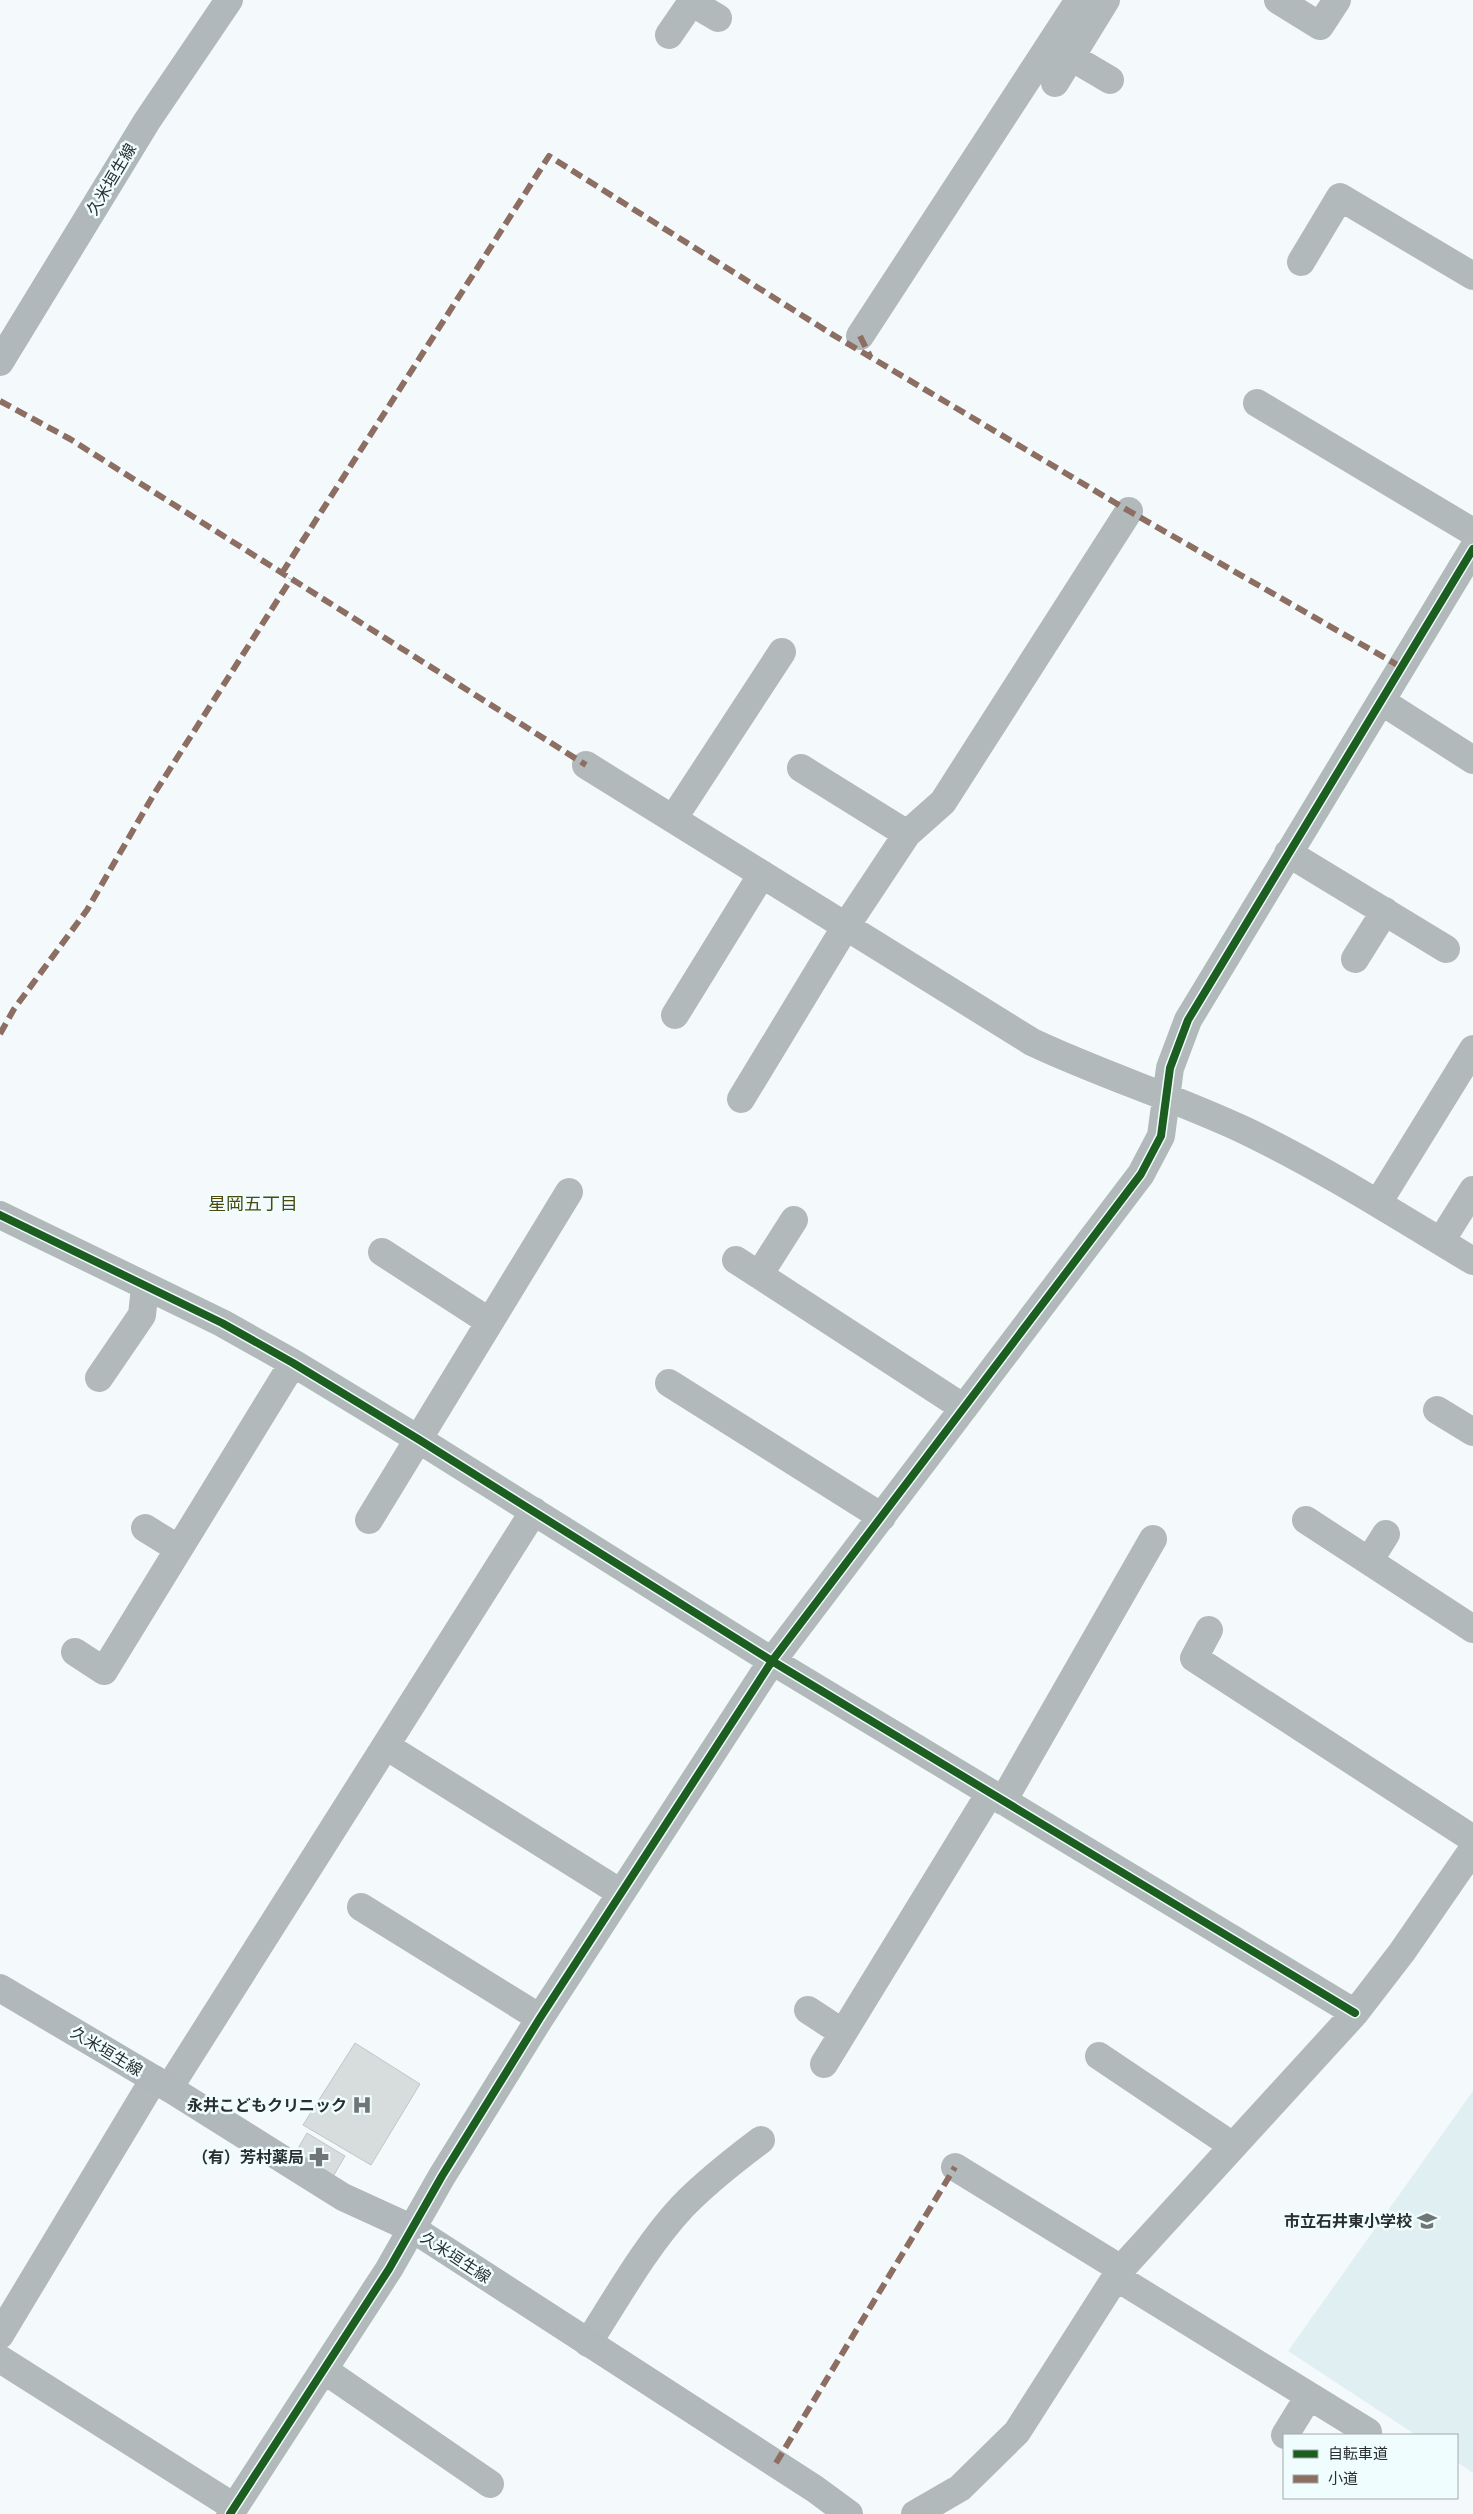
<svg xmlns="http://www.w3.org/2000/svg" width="1473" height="2514" font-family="Overpass,'Noto Sans JP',sans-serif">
	<rect width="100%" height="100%" fill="#f4fafc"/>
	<!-- built -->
	<path fill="#e0eff2" d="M1473,2091V2473L1457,2462V2435H1416L1288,2351Z"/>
	<!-- building -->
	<path fill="#d7dddd" stroke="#c1c7c7" d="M355,2043L420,2084L371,2165L303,2125Z
		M307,2133L345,2156L331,2180L293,2157Z"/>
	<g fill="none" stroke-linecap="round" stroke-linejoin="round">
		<!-- street -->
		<path stroke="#b2b9bb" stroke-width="28" d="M1278,0L1320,26L1337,0
			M691,2L718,18
			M669,35L693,0
			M1071,57L1110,80
			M1055,83L1106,0
			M1301,262L1340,197L1473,276
			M860,336L1079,0
			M1257,403L1473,532
			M1381,701L1473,760
			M586,765L1032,1042C1102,1075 1176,1098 1246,1131C1325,1169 1398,1216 1473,1261
			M801,768L907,834
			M673,819L782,652
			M1288,853L1446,949
			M1355,959L1385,911
			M675,1015L762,874
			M741,1099L846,926L907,834L943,802L1129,511
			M1378,1203L1473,1049
			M0,1215L222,1323L293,1363L418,1439L772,1661L1355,2013
			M1441,1241L1473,1190
			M382,1252L490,1322
			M736,1260L964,1408
			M759,1275L794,1220
			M99,1378L142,1315L145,1287
			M669,1383L882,1517
			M1437,1410L1473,1432
			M369,1520L569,1192
			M1306,1520L1473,1629
			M145,1528L179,1549
			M1369,1561L1386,1534
			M1209,1630L1194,1658L1473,1839
			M75,1652L104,1671L293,1363
			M386,1746L621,1893
			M1003,1801L1153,1539
			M361,1907L540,2018
			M808,2010L843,2033
			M1099,2056L1233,2146
			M824,2064L990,1793
			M169,2088L534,1511
			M955,2167L1121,2269
			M1116,2277L1368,2432
			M0,2335L154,2079
			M588,2343C617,2298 645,2247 682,2207C706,2182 733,2161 761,2140
			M0,2359L234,2507
			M324,2370L490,2484
			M1285,2435L1309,2396
			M230,2514L389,2269L442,2176L540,2018L772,1661L1141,1174L1161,1136L1170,1068L1188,1020L1473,549
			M915,2514L960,2488L1017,2432L1121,2269L1355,2013L1402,1952L1473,1849"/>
		<!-- secondary -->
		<path stroke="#b0b8bb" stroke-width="28" d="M0,362L147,121L229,0
			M0,1988L169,2088L343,2197L413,2229L815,2489L849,2514"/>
		<!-- quiet -->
		<path stroke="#8d6e63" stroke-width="6" stroke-dasharray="12 6" stroke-linecap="butt" d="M860,336L870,356
			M0,401L70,439L586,765
			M282,573L549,156L830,333L1129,511L1401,667
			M0,1034L14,1009L87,910L154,794L291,579
			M776,2463L955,2167"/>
		<defs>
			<path id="cycleway" d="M0,1215L222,1323L293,1363L418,1439L772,1661L1355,2013
				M230,2514L389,2269L442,2176L540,2018L772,1661L1141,1174L1161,1136L1170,1068L1188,1020L1473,549"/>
		</defs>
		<!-- cycleway casing -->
		<use href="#cycleway" stroke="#f0fdff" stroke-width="11"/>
		<!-- cycleway -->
		<use href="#cycleway" stroke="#1b5e20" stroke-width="8"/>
	</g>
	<!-- icons -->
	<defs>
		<symbol id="hospital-bare" viewBox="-9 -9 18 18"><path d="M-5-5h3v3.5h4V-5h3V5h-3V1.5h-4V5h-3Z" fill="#707576" stroke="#f0fdff" stroke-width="2.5" paint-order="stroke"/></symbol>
		<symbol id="pharmacy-bare" viewBox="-9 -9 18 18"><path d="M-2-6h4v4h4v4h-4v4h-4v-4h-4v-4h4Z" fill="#707576" stroke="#f0fdff" stroke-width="2.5" paint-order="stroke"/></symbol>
		<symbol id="school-bare" viewBox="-9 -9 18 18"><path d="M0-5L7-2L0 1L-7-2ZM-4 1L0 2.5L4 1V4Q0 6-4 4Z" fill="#707576" stroke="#f0fdff" stroke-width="2.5" paint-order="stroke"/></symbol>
	</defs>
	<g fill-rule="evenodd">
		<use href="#hospital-bare" x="348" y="2091" width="28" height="28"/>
		<use href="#pharmacy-bare" x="305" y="2143" width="28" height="28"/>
		<use href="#school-bare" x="1413" y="2207" width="28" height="28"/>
	</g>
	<g text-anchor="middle" stroke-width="5" stroke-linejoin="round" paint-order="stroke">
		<!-- street labels -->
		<g font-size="16" fill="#292e2e" stroke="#f0fdff">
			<text transform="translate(111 179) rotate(-59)" y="6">久米垣生線</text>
			<text transform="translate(107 2051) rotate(31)" y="6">久米垣生線</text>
			<text transform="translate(456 2257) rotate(33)" y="6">久米垣生線</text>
		</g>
		<!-- poi labels -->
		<g font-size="16" font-weight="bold" fill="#292e2e" stroke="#f0fdff" text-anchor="end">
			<text x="347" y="2111">永井こどもクリニック</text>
			<text x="304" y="2163">（有）芳村薬局</text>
			<text x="1412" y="2227">市立石井東小学校</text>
		</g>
		<!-- neighbourhood labels -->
		<g font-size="18" fill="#4a4b0d" stroke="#f0fdff">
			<text x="253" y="1210">星岡五丁目</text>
		</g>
	</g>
	<!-- legend -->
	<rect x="1283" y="2434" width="175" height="65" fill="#f0fdff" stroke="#a0aaab"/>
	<rect x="1293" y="2450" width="25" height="8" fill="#1b5e20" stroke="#a0aaab"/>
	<text x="1328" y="2459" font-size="15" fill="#292e2e">自転車道</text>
	<rect x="1293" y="2475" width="25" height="8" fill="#8d6e63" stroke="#a0aaab"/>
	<text x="1328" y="2484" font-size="15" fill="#292e2e">小道</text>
</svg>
